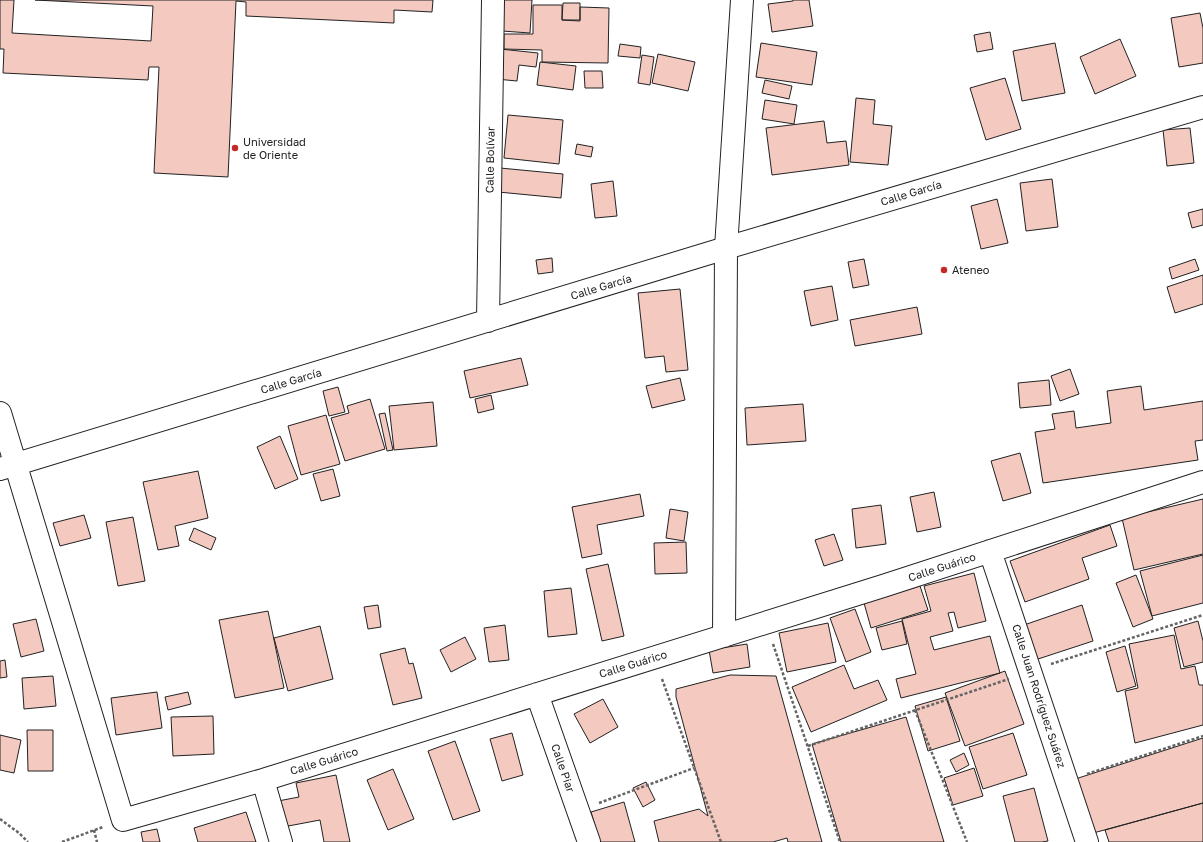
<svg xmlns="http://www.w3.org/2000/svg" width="1203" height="842" font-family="'Golos Text',sans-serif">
	<rect width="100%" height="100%" fill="#fff"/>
	<!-- building -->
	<path fill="#f3c9c0" stroke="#222" d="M0,0H14L12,33L151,41L153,6L35,0H433L432,12L394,10V23L246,16V2L236,1L228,177L154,173L159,67H149L148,80L3,73L4,49H0Z
		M504,0H532L530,33L502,31Z
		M793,0H809L813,26L772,32L768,4L793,1Z
		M563,3H580V20H562Z
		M533,5H562V20L580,21V7L609,8L608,63L542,62V50L504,49V34H533Z
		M1200,13L1203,28V63L1179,67L1171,18Z
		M990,32L993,49L977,52L974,35Z
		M1120,39L1136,76L1095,94L1080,57Z
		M761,43L817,52L812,85L756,77Z
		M1055,43L1065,93L1022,101L1013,51Z
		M620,44L641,47L640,58L618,56Z
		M500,49L538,53L536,67L519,65L517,81L496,79Z
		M658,54L695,62L688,91L652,83Z
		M642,55L654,57L650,85L638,83Z
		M540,62L576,66L573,90L537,85Z
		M584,71H602L603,88H585Z
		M1005,78L1021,129L986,140L970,88Z
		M765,80L792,86L789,99L762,93Z
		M856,98L875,100L873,124L892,126L888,165L850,162Z
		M765,100L797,105L794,124L762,119Z
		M508,115L563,120L559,164L504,158Z
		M824,121L827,143L846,141L849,165L772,175L766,128Z
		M1190,128L1194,163L1167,166L1163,130Z
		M577,144L593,147L591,157L575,154Z
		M500,168L563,174L561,198L498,192Z
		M1052,179L1058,227L1026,231L1020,183Z
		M613,181L617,216L595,218L591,184Z
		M997,199L1008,243L981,249L971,206Z
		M1203,209V225L1192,228L1188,213Z
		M552,258L553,272L538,274L536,260Z
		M864,259L869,285L853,288L848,262Z
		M1195,259L1199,270L1172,279L1169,268Z
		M1203,275V304L1175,313L1167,287Z
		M832,286L838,320L811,326L804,291Z
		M680,289L688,370L666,372L664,356L645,358L638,293Z
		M917,307L922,334L855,346L850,320Z
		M521,358L528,385L470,398L464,371Z
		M1070,369L1079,394L1060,401L1051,376Z
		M680,378L685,400L652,408L646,386Z
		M1049,380L1051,405L1020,408L1018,383Z
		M1141,386L1144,410L1203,401V440L1195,441L1198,460L1043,483L1035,432L1055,429L1052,414L1074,411L1076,428L1111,423L1107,391Z
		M338,387L345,412L329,416L323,391Z
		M491,395L494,409L478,413L475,399Z
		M370,399L385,449L345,461L331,418L349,413L347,406Z
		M433,402L437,446L394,450L389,406Z
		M803,404L806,441L747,445L745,408Z
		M385,413L393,450L387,451L379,414Z
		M326,415L340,464L301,475L288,426Z
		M280,436L298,479L275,489L257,447Z
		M1020,453L1031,493L1003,501L991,461Z
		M333,469L340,496L321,501L313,474Z
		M198,471L208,518L175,526L179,546L158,550L143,482Z
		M934,492L941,527L917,532L910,497Z
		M640,494L644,516L597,525L602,554L582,558L572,507Z
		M1203,499V554L1134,570L1122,518Z
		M881,505L886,544L856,548L852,509Z
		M670,509L688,512L684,541L666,538Z
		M84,515L91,538L60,546L53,523Z
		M133,517L145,581L118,586L106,522Z
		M1110,525L1117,546L1082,558L1089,579L1025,602L1010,561Z
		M194,528L216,538L211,550L189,540Z
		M834,534L843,560L824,566L815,540Z
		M686,542L687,573L655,574L654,543Z
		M1203,555V603L1152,616L1140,571Z
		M608,564L624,636L602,641L586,569Z
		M974,573L986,621L958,628L954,612L948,613L953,631L930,637L934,650L990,636L1000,673L901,698L896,679L916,674L902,619L931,611L924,586Z
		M1136,575L1153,619L1133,627L1116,583Z
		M920,586L928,610L871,628L864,603Z
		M571,588L577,634L548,637L544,591Z
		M378,605L381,627L368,629L364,607Z
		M1082,605L1093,641L1035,660L1024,625Z
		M855,609L871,652L846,662L830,618Z
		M268,611L284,688L235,698L219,620Z
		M36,619L44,651L21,657L13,624Z
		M902,621L907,644L882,650L876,628Z
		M1198,621L1203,641V662L1184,667L1174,628Z
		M828,623L836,662L787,672L779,633Z
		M505,625L509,660L489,662L484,628Z
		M320,626L333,679L288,691L274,638Z
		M1174,635L1181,669L1195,666L1199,685H1203V725L1135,743L1125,691L1138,688L1129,644Z
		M465,637L476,659L451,672L440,650Z
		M747,644L750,667L713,673L709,650Z
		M1125,646L1136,686L1117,692L1106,652Z
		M405,648L409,664L413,663L422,698L393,705L380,654Z
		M5,660L7,677L0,678V661Z
		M844,665L854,689L878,680L887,700L811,732L792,687Z
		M1005,671L1024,724L965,746L945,693Z
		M730,675L776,676L822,842H788L787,838L773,842H659L654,821L699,809L708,816L676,697V689Z
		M53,676L56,706L24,709L22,678Z
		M157,692L162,728L116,735L111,698Z
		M188,692L191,704L168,710L165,697Z
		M946,697L960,741L928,751L915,706Z
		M603,699L618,727L590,743L574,714Z
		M213,716L214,754L173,756L171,717Z
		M906,717L944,842H841L812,744Z
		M27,730H53V771H28Z
		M512,733L523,775L502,781L490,739Z
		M1013,733L1027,775L983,789L969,747Z
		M0,735L21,740L14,773L0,770Z
		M1203,738V803L1086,835L1069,781Z
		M455,741L480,811L453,820L428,751Z
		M964,753L969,765L956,772L950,760Z
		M974,768L983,796L953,805L944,778Z
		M393,769L414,819L388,830L367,780Z
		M336,775L350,842H324L320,820L283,827L278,801L299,797L296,783Z
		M646,782L655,800L643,807L633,788Z
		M1034,788L1048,841L1042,842H1015L1003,796Z
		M624,802L635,842H600L591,812Z
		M1203,803V842H1109L1105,830Z
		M246,812L256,842H198L194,828Z
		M157,829L160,842H143L141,832Z"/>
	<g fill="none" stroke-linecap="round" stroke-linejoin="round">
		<defs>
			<path id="minor" d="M488,321L493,0
				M0,413L123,820L263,780L883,586L1203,482
				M0,469L726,248L1203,107
				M990,551L1087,842
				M724,636L726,248L742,0
				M537,694L589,842
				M263,780L281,842"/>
		</defs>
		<!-- minor casing -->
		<use href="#minor" stroke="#222" stroke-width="24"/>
		<!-- path -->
		<path stroke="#646464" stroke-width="2.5" stroke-dasharray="3 2" stroke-linecap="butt" d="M773,644L840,842
			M1051,664L1203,615
			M662,679L721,842
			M915,710L967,842
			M808,746L1009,679
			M1087,774L1203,736
			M599,803L694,768
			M0,819L19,833L28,842
			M94,830L97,842
			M62,842L103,827"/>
		<!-- minor -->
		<use href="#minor" stroke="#fff" stroke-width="22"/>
	</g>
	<!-- markers -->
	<g fill="#c62828" stroke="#fff" stroke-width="1.5">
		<circle cx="235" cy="148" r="4"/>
		<circle cx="944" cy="270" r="4"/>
	</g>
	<g text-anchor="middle" stroke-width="3" stroke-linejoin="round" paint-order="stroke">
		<!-- poi labels -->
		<g font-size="11" fill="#222" stroke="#fff" text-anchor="start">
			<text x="243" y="146">Universidad<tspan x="243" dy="13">de Oriente</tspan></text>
			<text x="952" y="274">Ateneo</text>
		</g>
		<!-- street labels -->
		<g font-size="11" fill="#222" stroke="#fff">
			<text transform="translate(490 160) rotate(-89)" y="4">Calle Bolívar</text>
			<text transform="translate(911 193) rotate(-17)" y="4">Calle García</text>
			<text transform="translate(601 287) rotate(-17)" y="4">Calle García</text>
			<text transform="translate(291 381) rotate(-17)" y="4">Calle García</text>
			<text transform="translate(942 567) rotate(-18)" y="4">Calle Guárico</text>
			<text transform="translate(633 664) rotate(-17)" y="4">Calle Guárico</text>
			<text transform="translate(1039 696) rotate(72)" y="4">Calle Juan Rodríguez Suárez</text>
			<text transform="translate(324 761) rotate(-17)" y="4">Calle Guárico</text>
			<text transform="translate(563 768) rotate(71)" y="4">Calle Piar</text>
		</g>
	</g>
</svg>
